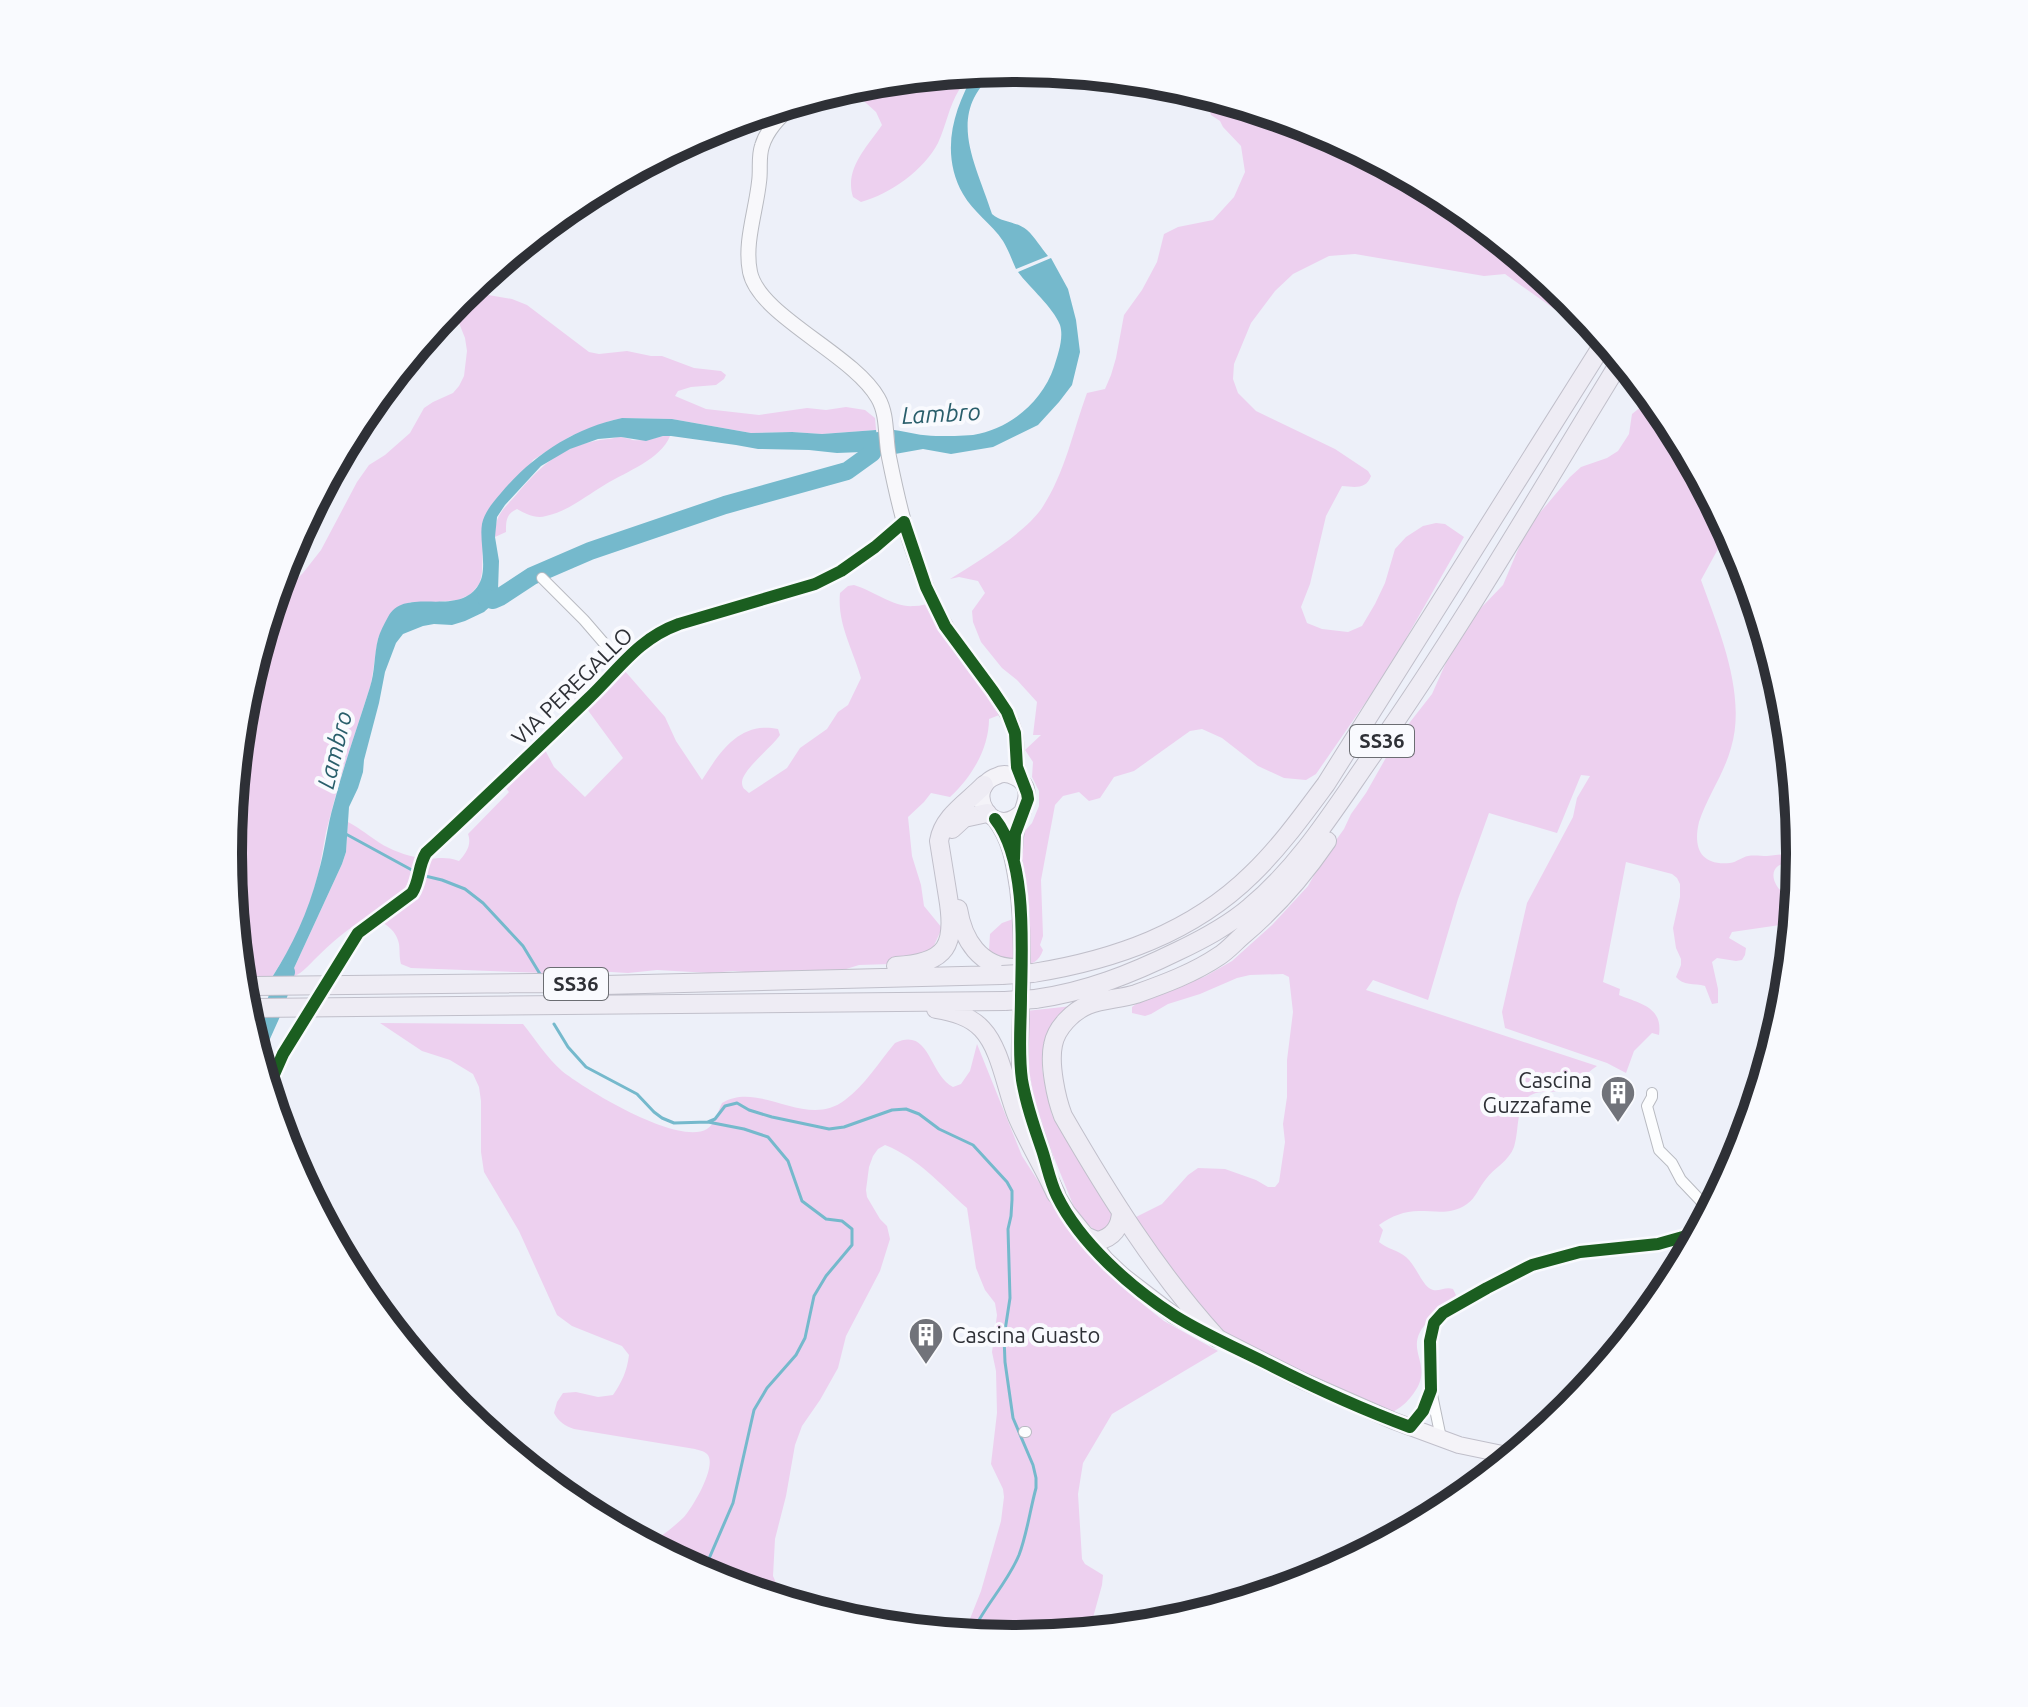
<svg xmlns="http://www.w3.org/2000/svg" width="2028" height="1707" font-family="Ubuntu,sans-serif">
	<rect width="100%" height="100%" fill="#edf0f9"/>
	<!-- green -->
	<path fill="#edd0ef" d="M975,72C970,78 963,84 959,90C949,106 946,126 938,143C924,170 890,194 861,202L853,197C844,169 867,147 882,125L876,112L848,87L861,83Z
		M1210,96L1315,128L1451,201L1570,298L1582,313L1570,315L1553,308L1505,274L1484,276L1355,254L1329,256L1293,274L1275,291L1251,323L1234,364L1233,379L1238,393L1256,411L1335,449L1368,471L1371,476C1366,490 1354,487 1342,486L1326,516L1310,584L1301,607L1307,623L1322,629L1348,632L1362,626L1375,604L1385,583L1395,549L1406,537L1423,526L1436,523L1445,524L1464,537L1388,670L1316,774L1306,780L1284,778L1258,766L1222,738L1202,729L1190,731L1134,771L1114,777L1100,798L1089,801L1079,792L1063,796L1055,805L1041,880L1043,936L1040,945L1043,950C1035,973 1014,963 995,960L989,950L990,934L1002,923L1024,915L1020,846L1022,834L1032,823L1039,806V791L1032,777L1033,762L1025,750L1041,735H1033L1037,702L1017,680L1002,668L981,642L973,622L972,611L985,593L978,581L959,577L950,579C977,562 1024,534 1042,508C1065,473 1073,431 1087,393L1105,389L1111,375L1116,358L1124,315L1142,290L1157,262L1164,234L1178,227L1213,220L1234,197L1245,172L1241,146L1223,127L1220,121L1211,115L1208,105Z
		M471,292L512,299L527,305L589,352L599,354L627,351L651,356H662L694,368L721,371L726,375L724,379L716,385L691,387L678,391L675,396L706,409L759,415L807,408L826,410L846,407L865,410L875,418L876,430L822,434L792,432L751,433L672,419L622,418L610,421L571,436L533,460L483,538L482,572L480,583L471,594L458,600L426,603L410,602L378,638L371,684L339,783L326,832L319,871L310,902L296,938L271,979L241,980L229,853L244,700L274,601L303,573L321,550L357,482L369,465L385,455L410,433L424,408L433,402L453,393L459,386L464,376L467,351L465,338L455,313V306L461,296Z
		M1654,402L1667,417L1724,524L1718,549L1701,580C1719,630 1747,695 1731,748C1724,774 1707,797 1699,822C1693,847 1700,866 1730,863C1737,862 1742,857 1748,856C1754,855 1761,856 1767,856C1778,855 1789,853 1799,854V861C1793,863 1782,863 1778,866C1769,873 1775,886 1782,892C1786,895 1790,895 1795,896L1793,923L1732,932L1729,938L1746,948L1745,955L1742,960L1736,961L1717,958L1712,962L1718,989V1003L1712,1004L1705,986C1694,983 1683,986 1676,977L1681,965V959L1676,948L1673,928L1680,897V884L1677,878L1672,874L1626,862L1603,982L1620,989L1619,995C1641,1004 1663,1007 1659,1035L1652,1033L1634,1051L1626,1073L1607,1063L1505,1028L1502,1012L1527,903L1573,817L1577,798L1590,776L1581,775L1557,833L1489,813L1458,899L1428,1000L1373,980L1366,990L1597,1066C1584,1074 1577,1087 1562,1091C1550,1093 1535,1089 1526,1099C1516,1111 1519,1132 1514,1147C1509,1161 1494,1168 1486,1179C1479,1187 1476,1198 1467,1204C1451,1215 1437,1211 1419,1211C1404,1211 1392,1216 1379,1225L1383,1230L1379,1242C1387,1249 1398,1250 1406,1257C1416,1266 1421,1282 1429,1288C1437,1294 1444,1286 1453,1289L1456,1295C1448,1309 1429,1316 1420,1332C1408,1355 1436,1368 1410,1398C1404,1405 1398,1410 1389,1413L1235,1340L1204,1314L1134,1218L1162,1204L1188,1175L1198,1168L1225,1169L1256,1180L1268,1187H1275L1279,1182L1285,1142L1283,1124L1287,1097V1060L1293,1012L1289,977L1283,974L1250,975L1237,978L1200,994L1168,1004L1151,1014L1145,1016L1132,1013V1007L1148,995L1185,981L1204,977L1232,961L1272,925L1308,886L1326,854L1344,829L1351,814L1366,793L1396,740L1432,694L1457,638L1477,612L1503,585L1527,528L1570,477L1581,467L1607,458L1618,451L1629,434L1632,414L1642,406Z
		M663,436H670C661,459 626,472 606,484C587,495 569,511 546,516C536,519 526,514 517,509C506,514 506,521 506,532L495,537C495,514 503,510 516,495C544,462 564,444 608,439C612,439 616,437 620,437C622,437 631,439 632,440C643,441 652,439 663,436Z
		M854,585C874,591 895,608 914,606C921,606 927,604 933,602L1007,712L989,719C989,748 972,777 950,797L931,793L924,802L908,817L912,856L921,885L924,906L942,928L932,950L891,964L859,965L843,970H801L769,974L733,971L710,973L657,970L628,973L595,971L543,973L411,968L401,964C399,956 400,951 399,944C396,928 382,922 370,916C349,927 331,943 314,960C306,968 301,974 289,979L342,864L346,852L348,822C358,827 365,833 374,839C386,848 401,854 415,857C431,862 440,854 459,861C466,853 472,845 468,834L509,792L504,786L543,746L554,767L585,797L623,758L587,709L624,670L665,717L676,741L702,780C720,752 739,721 778,729L780,735C772,747 743,769 742,782C742,789 745,789 749,793L787,768L800,748L827,729L838,712L848,705L861,678C853,649 837,624 840,593L848,586Z
		M1072,1006L1044,1046L1042,1068L1046,1091L1052,1115L1114,1219L1105,1230L1097,1233L1076,1212L1036,1113L1027,1075L1026,1011Z
		M380,1023L523,1024C535,1039 547,1058 562,1071C586,1090 678,1146 707,1129C715,1124 718,1111 722,1103C760,1080 806,1130 845,1100C865,1085 879,1062 895,1043C930,1026 929,1075 953,1087L961,1084L970,1071L977,1044L1022,1156L1069,1229L1098,1262L1145,1306L1164,1321L1218,1351L1112,1414L1083,1463L1078,1494L1082,1559L1085,1564L1103,1575L1102,1585L1089,1632L1014,1639L964,1634L981,1591L1001,1521L1004,1497L1003,1489L991,1464L997,1413L996,1371L992,1352L997,1315L995,1303L985,1290L976,1268L967,1208C941,1185 918,1158 885,1145L878,1149L873,1156L869,1167L866,1190L867,1197L880,1219L887,1226L890,1239L880,1271L846,1336L838,1368L820,1400L802,1426L795,1445L786,1496L775,1539L773,1576L784,1601L713,1579L649,1545C661,1536 674,1527 684,1517C693,1507 718,1465 707,1454C704,1451 698,1450 695,1449L574,1429C565,1426 559,1422 554,1413L557,1402L563,1393L576,1392L598,1397L613,1395C622,1382 627,1371 629,1355L622,1346L572,1326L557,1315L519,1231L484,1172L481,1152V1101L479,1087L473,1074L450,1060L422,1051Z"/>
	<!-- water -->
	<path fill="#75b9cc" d="M998,70C944,112 975,161 992,214C1002,223 1016,221 1027,230C1035,237 1041,248 1048,256L1016,269C1012,260 1008,249 1003,241C992,224 973,212 963,194C940,153 953,110 975,72Z
		M1051,258L1068,289L1076,320L1080,352L1072,385L1059,402L1038,425L993,447L951,454L923,449L895,454L894,430C908,432 922,436 936,436C948,436 962,436 973,435C1010,429 1042,402 1054,367C1058,354 1064,338 1060,325C1053,307 1030,288 1018,272Z
		M622,418L672,419L751,433L792,432L822,434L876,430L880,455L862,452L837,453L809,450L758,449L736,445L671,436H663L646,441L621,437L598,439L570,449L541,466L505,505L497,517L495,537L499,561L498,590L494,603L484,612L465,621L452,625L434,624L423,626L403,634L396,643L385,672L379,703L364,760L363,772L358,788L349,807L346,852L342,864L289,979H271C293,945 308,912 318,874C325,851 327,826 334,803C344,764 358,726 370,687C375,672 374,655 378,639C380,632 384,624 388,617C405,585 459,619 479,584C488,569 479,541 482,524C484,513 493,502 501,493C532,456 574,428 622,418Z"/>
	<g fill="none" stroke-linecap="round" stroke-linejoin="round">
		<!-- stream -->
		<path stroke="#75b9cc" stroke-width="3" d="M344,833L421,875L442,880L465,889L483,903L523,946L540,974
			M554,1024L568,1047L586,1067L637,1094L654,1112L662,1118L674,1123L708,1122L744,1129L768,1137L788,1161L802,1201L826,1219L842,1221L852,1229V1245L826,1276L814,1296L805,1338L796,1355L767,1388L754,1410L733,1503L708,1561L697,1571
			M708,1122L715,1119L725,1106L737,1103L749,1110L772,1117L829,1129L844,1127L892,1110L906,1109L919,1114L939,1129L973,1145L1007,1182L1012,1191V1200L1011,1216L1008,1229L1010,1298L1004,1337L1005,1362L1013,1418L1033,1465L1036,1478V1488C1030,1510 1027,1534 1019,1555C1007,1584 984,1606 971,1635"/>
		<!-- river -->
		<path stroke="#75b9cc" stroke-width="18" d="M486,598L493,600L500,597L532,576L590,551L725,505L847,471L872,453L878,441
			M256,1048L274,1008L286,972"/>
		<defs>
			<path id="street" d="M542,578L584,620L622,664
				M422,859L592,695L638,647L659,631L702,617L815,584L841,571L875,547L904,522
				M1652,1093V1097L1647,1106L1659,1150L1672,1163L1681,1180L1700,1200L1708,1213
				M1410,1427L1423,1411L1430,1392
				M1024,1432H1026
				M1441,1438L1431,1390L1430,1341L1434,1323L1443,1313L1487,1288L1532,1265L1580,1252L1658,1244L1697,1233"/>
			<path id="secondary" d="M794,103C781,116 767,129 762,146C758,158 761,170 759,182C756,211 744,243 750,272C759,316 853,354 878,398C888,415 885,438 889,457C895,487 901,516 911,545C921,574 931,602 947,628C965,657 990,682 1006,712C1011,720 1015,731 1016,740C1017,755 1015,768 1022,782"/>
			<path id="primary" d="M995,819C1011,840 1014,862 1018,888C1023,928 1022,970 1021,1011C1021,1033 1018,1056 1021,1078C1025,1107 1037,1134 1045,1161
				M1014,850C1014,842 1015,834 1017,826C1022,809 1037,788 1015,777C1009,774 1002,773 997,776C962,788 993,843 1023,811
				M1052,1183L1056,1194L1067,1212L1105,1259L1123,1276L1175,1316L1303,1381L1394,1421L1459,1445L1512,1456"/>
			<path id="highway" d="M952,829L964,818L987,813
				M958,909C963,940 980,967 1014,968
				M896,966C948,963 956,945 948,897C945,878 942,860 939,841C943,816 968,802 984,785
				M1033,973C1114,960 1192,933 1252,874C1280,847 1303,815 1326,784L1605,341
				M242,986L537,983L604,985L1002,975
				M1035,999C1086,992 1131,974 1178,951C1203,939 1228,926 1250,907C1301,865 1337,805 1375,751C1463,625 1540,492 1621,360
				M244,1008L1005,1001
				M936,1009C953,1012 970,1016 982,1029C1001,1049 1006,1089 1017,1116C1028,1142 1044,1168 1056,1194
				M1085,1236L1097,1241C1113,1238 1121,1227 1121,1211
				M1217,1338C1156,1271 1108,1194 1063,1116C1056,1098 1049,1064 1053,1045C1056,1028 1073,1011 1088,1005C1103,999 1120,999 1136,994C1164,984 1194,973 1219,956C1227,951 1234,943 1242,936C1274,909 1303,876 1327,841"/>
		</defs>
		<!-- street casing -->
		<use href="#street" stroke="#b8bac1" stroke-width="12"/>
		<!-- secondary casing -->
		<use href="#secondary" stroke="#b8bac1" stroke-width="16"/>
		<!-- primary casing -->
		<use href="#primary" stroke="#c0bfca" stroke-width="18"/>
		<!-- highway casing -->
		<use href="#highway" stroke="#c0bfca" stroke-width="20"/>
		<!-- street -->
		<use href="#street" stroke="#fcfdfe" stroke-width="10"/>
		<!-- secondary -->
		<use href="#secondary" stroke="#f8f8fb" stroke-width="14"/>
		<!-- primary -->
		<use href="#primary" stroke="#f4f3f8" stroke-width="16"/>
		<!-- highway -->
		<use href="#highway" stroke="#eeecf4" stroke-width="18"/>
		<defs>
			<path id="highway-bridge" d="M1002,975L1033,973
				M1005,1001L1035,999"/>
		</defs>
		<!-- highway-bridge casing -->
		<use href="#highway-bridge" stroke="#c0bfca" stroke-width="20" stroke-linecap="butt"/>
		<!-- highway-bridge -->
		<use href="#highway-bridge" stroke="#eeecf4" stroke-width="18"/>
		<defs>
			<path id="cycleway" d="M995,819C1027,859 1022,945 1021,996C1021,1024 1018,1052 1022,1080C1026,1104 1034,1127 1042,1150C1047,1165 1050,1182 1057,1196C1080,1243 1131,1288 1175,1316C1204,1334 1236,1348 1266,1363C1313,1387 1361,1409 1410,1427L1423,1411L1431,1390L1430,1341L1434,1323L1443,1313L1487,1288L1532,1265L1580,1252L1658,1244L1697,1233
				M268,1088L283,1054L358,933L412,893C420,881 418,866 426,853C481,802 536,749 590,697C620,668 638,639 679,624L815,584L841,571L875,547L904,522L926,587L945,626L993,691L1007,712L1015,733L1017,767L1027,793L1028,799L1015,834L1014,859"/>
		</defs>
		<!-- cycleway casing -->
		<use href="#cycleway" stroke="#f9fafe" stroke-width="17"/>
		<!-- cycleway -->
		<use href="#cycleway" stroke="#1b5e20" stroke-width="12"/>
	</g>
	<!-- icons -->
	<defs>
		<symbol id="building-pin" viewBox="-11 -11 22 30"><path d="M0 17L-7.5 6A9.5 9.5 0 1 1 7.5 6Z" fill="#71737a" stroke="#f9fafe"/><path d="M-4-6H4V6H1V3H-1V6H-4ZM-2.5-4.3h1.7v1.8h-1.7ZM.8-4.3h1.7v1.8H.8ZM-2.5-1h1.7V.8h-1.7ZM.8-1h1.7V.8H.8Z" fill="#fff"/></symbol>
	</defs>
	<g fill-rule="evenodd">
		<use href="#building-pin" x="1598" y="1073" width="40" height="54"/>
		<use href="#building-pin" x="906" y="1315" width="40" height="54"/>
	</g>
	<g text-anchor="middle" stroke-width="8" stroke-linejoin="round" paint-order="stroke">
		<!-- shield labels -->
		<g fill="#f9fafe" stroke="#6b6d72" stroke-width="2">
			<rect x="1350" y="725" width="64" height="32" rx="6"/>
			<rect x="544" y="968" width="64" height="32" rx="6"/>
		</g>
		<g font-size="20" font-weight="bold" fill="#2e3036">
			<text x="1382" y="748">SS36</text>
			<text x="576" y="991">SS36</text>
		</g>
		<!-- street labels -->
		<g font-size="22" fill="#2e3036" stroke="#f9fafe">
			<text transform="translate(572 686) rotate(-44)" y="8">VIA PEREGALLO</text>
		</g>
		<!-- poi labels -->
		<g font-size="22" fill="#2e3036" stroke="#f9fafe" text-anchor="end">
			<text x="1592" y="1088">Cascina<tspan x="1592" dy="25">Guzzafame</tspan></text>
			<text x="952" y="1343" text-anchor="start">Cascina Guasto</text>
		</g>
		<!-- water labels -->
		<g font-size="24" font-style="italic" fill="#295e6b" stroke="#f9fafe">
			<text transform="translate(941 414) rotate(-3)" y="8">Lambro</text>
			<text transform="translate(335 750) rotate(-76)" y="8">Lambro</text>
		</g>
	</g>
	<!-- crop -->
	<path d="M0 0H2028V1707H0ZM1013 82H1015A771 771 0 0 1 1786 853V854A771 771 0 0 1 1015 1625H1013A771 771 0 0 1 242 854V853A771 771 0 0 1 1013 82Z" fill="#f9fafe" fill-rule="evenodd"/>
	<path fill="none" stroke="#2e3036" stroke-width="10" d="M1013 82H1015A771 771 0 0 1 1786 853V854A771 771 0 0 1 1015 1625H1013A771 771 0 0 1 242 854V853A771 771 0 0 1 1013 82Z"/>
</svg>
